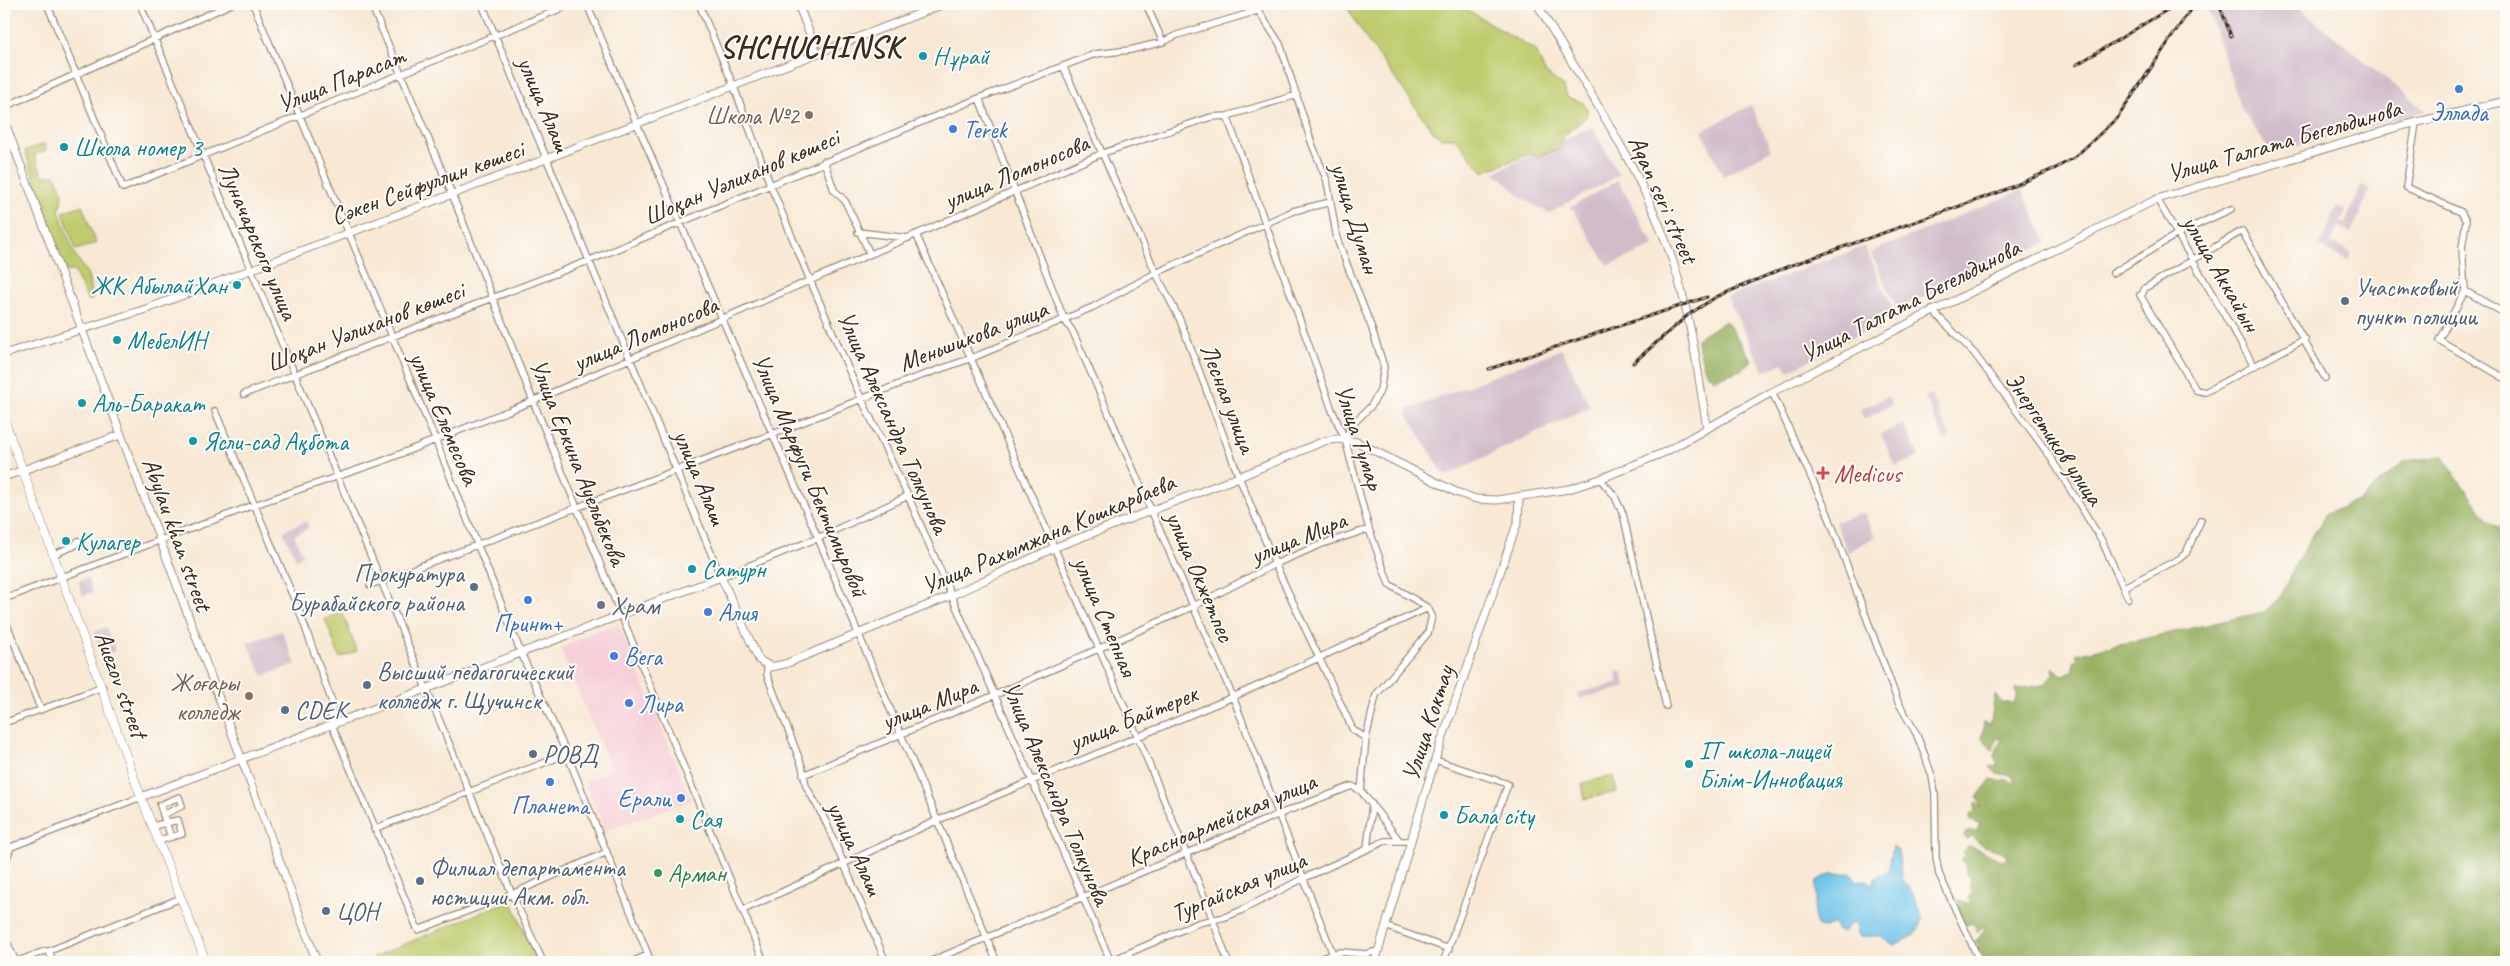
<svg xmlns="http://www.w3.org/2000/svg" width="2510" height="966" font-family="Caveat,sans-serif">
	<rect width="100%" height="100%" fill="#fdfcf7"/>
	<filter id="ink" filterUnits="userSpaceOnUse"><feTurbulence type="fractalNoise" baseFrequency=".02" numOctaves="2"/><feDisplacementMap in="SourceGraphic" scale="10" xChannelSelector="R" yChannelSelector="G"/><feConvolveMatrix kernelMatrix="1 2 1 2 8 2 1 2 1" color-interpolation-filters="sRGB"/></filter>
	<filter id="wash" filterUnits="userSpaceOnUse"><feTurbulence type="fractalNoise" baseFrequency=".0096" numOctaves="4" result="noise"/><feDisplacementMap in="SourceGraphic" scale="20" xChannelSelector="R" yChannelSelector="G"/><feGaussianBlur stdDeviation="1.12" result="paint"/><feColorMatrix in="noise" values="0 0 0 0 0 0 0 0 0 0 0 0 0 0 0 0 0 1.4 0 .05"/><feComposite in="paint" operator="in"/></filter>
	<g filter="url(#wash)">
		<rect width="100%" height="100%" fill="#f8e8d4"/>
		<!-- built -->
		<path fill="#f6cfd8" d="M618,622L691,800L605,831L585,782L611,770L560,648Z"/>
		<!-- industrial -->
		<path fill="#d1bdca" d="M2206,4H2294L2426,111L2271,153L2242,110Z
			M1751,105L1771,150L1723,176L1702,131Z
			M1592,127L1619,175L1549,213L1522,198L1495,172Z
			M1618,180L1654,246L1608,266L1571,207Z
			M2361,186L2370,190L2351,233L2338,226L2331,243L2352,253L2349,261L2319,247L2337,206L2346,210L2341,221L2345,223Z
			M2022,190L2047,243L1897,309L1871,252Z
			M1865,246L1895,315L1789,371L1783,363L1764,371L1727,297Z
			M1562,349L1590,407L1445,476L1405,411Z
			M1931,394L1950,437L1944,440L1925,397Z
			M1888,396L1892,405L1864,419L1860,410Z
			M1904,424L1919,457L1895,466L1881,434Z
			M1864,513L1875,537L1848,552L1835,522Z
			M306,521L309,528L294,535L303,555L296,559L283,531Z
			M88,578L93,592L83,596L78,581Z
			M106,627L115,651L104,655L94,632Z
			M282,631L296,664L263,676L247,643Z
			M1616,671L1623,672L1626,687L1579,699L1577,693L1618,683Z"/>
		<!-- green -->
		<path fill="#bfcc6e" stroke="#7d7b46" d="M1345,4H1458L1536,51L1545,72L1564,87L1567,97L1583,103L1587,109V116L1564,136L1558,149L1537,156L1529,154L1483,172L1455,138H1441L1435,134L1367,40Z
			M45,144L46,150L34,155L43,176L55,175L63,193L59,211L74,253L88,275L92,300H88L74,271H66L25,151Z
			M82,205L96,243L76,250L63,212Z
			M342,612L357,651L340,658L325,619Z
			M1613,776L1617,792L1585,799L1582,783Z
			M511,900L537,962H375L374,957Z"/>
		<!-- forest -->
		<path fill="#97b061" stroke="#696d40" d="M1726,321L1752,361L1741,370L1714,379L1706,373L1696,339Z
			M2442,456L2487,520L2506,534V962H1985L1982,953L1976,948L1979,945L1975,942L1984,931L1985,924L1977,933V927L1971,923L1965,926L1955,908L1958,900L1971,904L1972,902L1968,897L1973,894L1969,883L1971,876L1966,875V865L1961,859L1966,856L1963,853L1968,846C1977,847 1994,859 2005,861L2007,856L2001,851L1983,846L1971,836L1966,839L1964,836L1966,832L1977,831L1980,824L1971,821L1970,815L1974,812L1975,803L1981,808L1977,797L1991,779L2001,781L2005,779L2012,783L2014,781L2013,776L1996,773L1990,767L1998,765L1994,756L2002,738L1996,739L1993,751L1982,738L1984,722L1990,724L1991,721L1995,694L2002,703H2014L2017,696L2016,689L2043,685L2054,674L2053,667L2062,675L2072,672L2074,662L2078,658L2076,654L2264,612L2280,598L2297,561L2326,514L2360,500L2405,461Z"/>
		<!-- water -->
		<path fill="#6ac2e7" stroke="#527682" d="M1893,846L1898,851L1902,880L1911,889L1922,918C1921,936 1907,938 1894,945L1881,936H1859L1855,923L1850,924L1843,933L1836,930L1833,923L1825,928L1818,927C1813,916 1813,911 1816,900C1818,892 1814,888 1818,880L1831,874L1850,873L1857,881L1868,880L1873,885L1875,878L1888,872Z"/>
	</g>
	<g filter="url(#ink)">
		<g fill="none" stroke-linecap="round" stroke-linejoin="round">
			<defs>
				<path id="minor" d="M47,4L123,188L572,4
					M140,4L512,894L543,962
					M253,4L435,439L521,653L567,754L651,962
					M371,4L452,194L533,401L764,962
					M482,4L721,577L818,538L908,496
					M587,4L637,124L818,538L997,962
					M699,4L734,87L770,184L810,280L861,398L908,496L1111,962
					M1146,4L1163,42
					M1254,4L1280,44L1312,144L1327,181L1337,239L1371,326L1384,367L1380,391L1371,406L1353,424L1345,439
					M1063,66L1156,273L1180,320L1239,477L1275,564L1353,730L1366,738
					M979,98L1064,319L1073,332L1233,697L1336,962
					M4,107L231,4
					M1227,116L1332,410L1345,439L1369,529L1389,584L1428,608L1432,616L1428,633L1376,695L1366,738L1361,791L1399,840
					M2416,123L2406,187L2461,212L2466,221L2462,248L2465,291L2439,340L2506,379
					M824,161L834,190L845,201L870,254
					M2157,199L2254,366
					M858,232L908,238
					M916,234L1137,735L1206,901L1228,962
					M2113,273L2179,233L2231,209
					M2465,291L2506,314
					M2140,295L2196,390L2205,392L2305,339
					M2141,297L2145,288L2242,231L2325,378
					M1932,310L1974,353L2049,455L2102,541L2128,598
					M1772,392L1827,512L1898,702L1916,733L1925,756L1932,776L1935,793L1936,857L1939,874L1980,962
					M244,394L588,261L979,98L1095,54L1130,50L1163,42L1177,35L1257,11
					M215,411L300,613L333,705L331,717L332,725L418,930L512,894L607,852
					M1600,479L1614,495L1623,514L1666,706
					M54,554L74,546L78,541
					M370,585L773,434L912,379L972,358L1093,307L1156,273L1293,211L1331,202
					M2124,587L2179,559L2186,553L2201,520
					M4,599L254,505L380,462L533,401L1103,153L1211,117L1227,116L1297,95
					M4,617L41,710
					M767,667V675L802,766L806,786L825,820L886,962
					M4,723L103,687
					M1435,760L1508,784L1444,960
					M803,775L995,695L1194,606L1275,564L1322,544L1369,529
					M153,826L166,823L163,815L182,806L179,797L160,805L171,837L158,841C166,838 174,836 182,834L178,820L153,826
					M374,829L567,754
					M4,846L11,847L141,797
					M1367,849L1372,804
					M4,865L11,847
					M743,910L938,820L1233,697L1428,608
					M1385,926L1449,949
					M4,936L15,960L18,961L45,951H49L181,898
					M49,951L53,962
					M632,962L648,955
					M929,962L1277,815L1352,786L1361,791
					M1108,962L1198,923L1225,917L1240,911L1302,879L1385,841H1411
					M1308,962L1340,952L1366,954L1378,951"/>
				<path id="tertiary" d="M798,4L817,52
					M1537,4C1585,86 1645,174 1674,265C1691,317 1698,373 1707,428
					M4,120L317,962
					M4,354L146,309L546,159L944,4
					M4,477L120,435
					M141,797L721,577L759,660L771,667L785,664L950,596L1056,547L1239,477L1324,441L1338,439L1357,442L1456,492L1476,499L1497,500L1569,489L1600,479L1665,452L1772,392L2157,199L2401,126L2506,101
					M1375,962L1435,760L1518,521L1519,498"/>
				<path id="secondary" d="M4,419L141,797L206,962"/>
			</defs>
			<!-- minor casing -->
			<use href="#minor" stroke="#9a8979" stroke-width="8"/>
			<!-- tertiary casing -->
			<use href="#tertiary" stroke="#9a8979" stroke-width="9"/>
			<!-- secondary casing -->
			<use href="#secondary" stroke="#9a8979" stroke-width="9"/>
			<!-- minor -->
			<use href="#minor" stroke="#fff" stroke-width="5.5"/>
			<!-- tertiary -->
			<use href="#tertiary" stroke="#fff" stroke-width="7"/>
			<!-- secondary -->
			<use href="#secondary" stroke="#fff" stroke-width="8"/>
			<defs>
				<path id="rail" d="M2219,4L2231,36
					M2076,65L2177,4
					M1633,363L1688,315L1716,297L1789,266L1997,193L2056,168L2075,157L2118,117L2194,4
					M1489,369L1707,297"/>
			</defs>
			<!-- rail casing -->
			<use href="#rail" stroke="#3b2a1e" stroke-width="3"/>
			<!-- rail -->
			<use href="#rail" stroke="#fdfcf7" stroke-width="1" stroke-dasharray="4" stroke-linecap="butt"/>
		</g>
	</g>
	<!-- markers -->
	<g fill="#0f9aa8" stroke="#fdfcf7" stroke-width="2">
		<circle cx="923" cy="56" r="5"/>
		<circle cx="64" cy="147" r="5"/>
		<circle cx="237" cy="285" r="5"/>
		<circle cx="117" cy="340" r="5"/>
		<circle cx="82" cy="403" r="5"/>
		<circle cx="193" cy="441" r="5"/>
		<circle cx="66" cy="541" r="5"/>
		<circle cx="692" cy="569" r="5"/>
		<circle cx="1689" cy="764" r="5"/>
		<circle cx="1444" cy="815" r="5"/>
		<circle cx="680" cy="819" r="5"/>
	</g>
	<g fill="#3f7fe0" stroke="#fdfcf7" stroke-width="2">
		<circle cx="2459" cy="89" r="5"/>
		<circle cx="953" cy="129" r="5"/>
		<circle cx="528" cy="600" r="5"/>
		<circle cx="708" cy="612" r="5"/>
		<circle cx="614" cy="656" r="5"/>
		<circle cx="629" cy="703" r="5"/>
		<circle cx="550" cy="782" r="5"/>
		<circle cx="681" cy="798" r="5"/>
	</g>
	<g fill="#8d6e63" stroke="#fdfcf7" stroke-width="2">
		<circle cx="809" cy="115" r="5"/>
		<circle cx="249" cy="696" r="5"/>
	</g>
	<g fill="#5c6f8a" stroke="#fdfcf7" stroke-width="2">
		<circle cx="2345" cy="301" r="5"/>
		<circle cx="474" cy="587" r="5"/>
		<circle cx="367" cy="685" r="5"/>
		<circle cx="285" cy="710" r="5"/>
		<circle cx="533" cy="754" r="5"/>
		<circle cx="420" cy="881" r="5"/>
		<circle cx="326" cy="911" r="5"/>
	</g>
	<path fill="#e0444e" stroke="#fdfcf7" stroke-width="2" d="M1820.5 465.5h5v5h5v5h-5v5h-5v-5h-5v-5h5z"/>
	<circle fill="#6b7280" stroke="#fdfcf7" stroke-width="2" cx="601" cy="605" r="5"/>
	<circle fill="#2e9e5b" stroke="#fdfcf7" stroke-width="2" cx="658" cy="873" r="5"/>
	<g text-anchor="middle" stroke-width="4" stroke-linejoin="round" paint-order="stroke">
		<!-- culture labels -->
		<g font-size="25" fill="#0d838f" stroke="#fdfcf7" text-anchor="start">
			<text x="933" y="65">Нұрай</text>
			<text x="74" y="156">Школа номер 3</text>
			<text x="227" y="294" text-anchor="end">ЖК АбылайХан</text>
			<text x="127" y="349">МебелИН</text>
			<text x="92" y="412">Аль-Баракат</text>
			<text x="203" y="450">Ясли-сад Ақбота</text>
			<text x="76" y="550">Кулагер</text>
			<text x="702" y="578">Сатурн</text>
			<text x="1699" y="759">IT школа-лицей<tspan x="1699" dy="29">Білім-Инновация</tspan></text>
			<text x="1454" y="824">Бала city</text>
			<text x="690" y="828">Сая</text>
		</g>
		<!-- street labels -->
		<g font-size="25" fill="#3b2a1e" stroke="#fdfcf7">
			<text transform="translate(341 79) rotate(-22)" y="9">Улица Парасат</text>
			<text transform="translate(545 104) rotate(67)" y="9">улица Алаш</text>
			<text transform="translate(2284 140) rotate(-16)" y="9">Улица Талгата Бегельдинова</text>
			<text transform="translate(1016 171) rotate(-23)" y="9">улица Ломоносова</text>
			<text transform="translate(741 176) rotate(-23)" y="9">Шоқан Уәлиханов көшесі</text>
			<text transform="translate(427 182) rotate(-20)" y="9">Сәкен Сейфуллин көшесі</text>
			<text transform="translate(1664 199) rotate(66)" y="9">Aqan seri street</text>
			<text transform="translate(1356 218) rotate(73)" y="9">улица Думан</text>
			<text transform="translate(259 241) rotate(67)" y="9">Луначарского улица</text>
			<text transform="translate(2222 273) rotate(60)" y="9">улица Аккайын</text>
			<text transform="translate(1910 300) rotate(-27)" y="9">Улица Талгата Бегельдинова</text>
			<text transform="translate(365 326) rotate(-21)" y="9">Шоқан Уәлиханов көшесі</text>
			<text transform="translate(645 333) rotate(-23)" y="9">улица Ломоносова</text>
			<text transform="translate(973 335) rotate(-21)" y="9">Меньшикова улица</text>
			<text transform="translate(1229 398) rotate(69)" y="9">Лесная улица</text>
			<text transform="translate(445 418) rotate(67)" y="9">улица Елемесова</text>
			<text transform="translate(894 422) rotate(66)" y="9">Улица Александра Толкунова</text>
			<text transform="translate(1360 437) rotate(72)" y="9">Улица Тумар</text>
			<text transform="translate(2055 438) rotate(56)" y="9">Энергетиков улица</text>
			<text transform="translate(579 462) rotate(68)" y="9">Улица Еркина Ауельбекова</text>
			<text transform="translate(811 475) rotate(67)" y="9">Улица Марфуги Бектимировой</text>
			<text transform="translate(701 477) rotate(67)" y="9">улица Алаш</text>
			<text transform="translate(1048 533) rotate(-23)" y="9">Улица Рахымжана Кошкарбаева</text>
			<text transform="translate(178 534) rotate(70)" y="9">Abylau khan street</text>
			<text transform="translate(1298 537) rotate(-22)" y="9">улица Мира</text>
			<text transform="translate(1201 576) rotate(67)" y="9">улица Окжетпес</text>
			<text transform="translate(1106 616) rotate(67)" y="9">улица Степная</text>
			<text transform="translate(122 684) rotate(70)" y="9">Auezov street</text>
			<text transform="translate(929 703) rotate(-22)" y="9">улица Мира</text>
			<text transform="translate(1133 717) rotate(-22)" y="9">улица Байтерек</text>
			<text transform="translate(1427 723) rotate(-72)" y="9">Улица Коктау</text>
			<text transform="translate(1057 793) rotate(67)" y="9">Улица Александра Толкунова</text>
			<text transform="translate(1221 819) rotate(-23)" y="9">Красноармейская улица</text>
			<text transform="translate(856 848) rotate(65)" y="9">улица Алаш</text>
			<text transform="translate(1238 886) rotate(-23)" y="9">Тургайская улица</text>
		</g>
		<!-- shop labels -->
		<g font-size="25" fill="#366cbe" stroke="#fdfcf7" text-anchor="start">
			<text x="2459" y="121" text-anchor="middle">Эллада</text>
			<text x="963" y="138">Terek</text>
			<text x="718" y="621">Алия</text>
			<text x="528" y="632" text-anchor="middle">Принт+</text>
			<text x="624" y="665">Вега</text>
			<text x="639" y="712">Лира</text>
			<text x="671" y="807" text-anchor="end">Ерали</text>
			<text x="550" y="814" text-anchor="middle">Планета</text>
		</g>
		<!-- education labels -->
		<g font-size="25" fill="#785e54" stroke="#fdfcf7" text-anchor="end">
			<text x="799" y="124">Школа №2</text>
			<text x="239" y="691">Жоғары<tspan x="239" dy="29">колледж</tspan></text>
		</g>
		<!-- service labels -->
		<g font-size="25" fill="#4e5e75" stroke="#fdfcf7" text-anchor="start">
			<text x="2355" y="296">Участковый<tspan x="2355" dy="29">пункт полиции</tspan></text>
			<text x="464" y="582" text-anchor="end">Прокуратура<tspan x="464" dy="29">Бурабайского района</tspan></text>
			<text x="377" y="680">Высший педагогический<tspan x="377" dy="29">колледж г. Щучинск</tspan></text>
			<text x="295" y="719">CDEK</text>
			<text x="543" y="763">РОВД</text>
			<text x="430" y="876">Филиал департамента<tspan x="430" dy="29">юстиции Акм. обл.</tspan></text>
			<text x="336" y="920">ЦОН</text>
		</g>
		<!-- health labels -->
		<g font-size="25" fill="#be3a42" stroke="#fdfcf7" text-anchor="start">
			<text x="1834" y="482">Medicus</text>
		</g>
		<!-- worship labels -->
		<g font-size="25" fill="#5b616d" stroke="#fdfcf7" text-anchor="start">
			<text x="611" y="614">Храм</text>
		</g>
		<!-- leisure labels -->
		<g font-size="25" fill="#27864d" stroke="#fdfcf7" text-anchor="start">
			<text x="668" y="882">Арман</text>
		</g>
		<!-- district labels -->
		<g font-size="30" font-weight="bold" letter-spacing="1" fill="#3b2a1e" stroke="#fdfcf7">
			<text x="811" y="57">SHCHUCHINSK</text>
		</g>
	</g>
	<!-- margin -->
	<rect width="2510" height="966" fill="none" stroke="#fdfcf7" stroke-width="20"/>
</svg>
